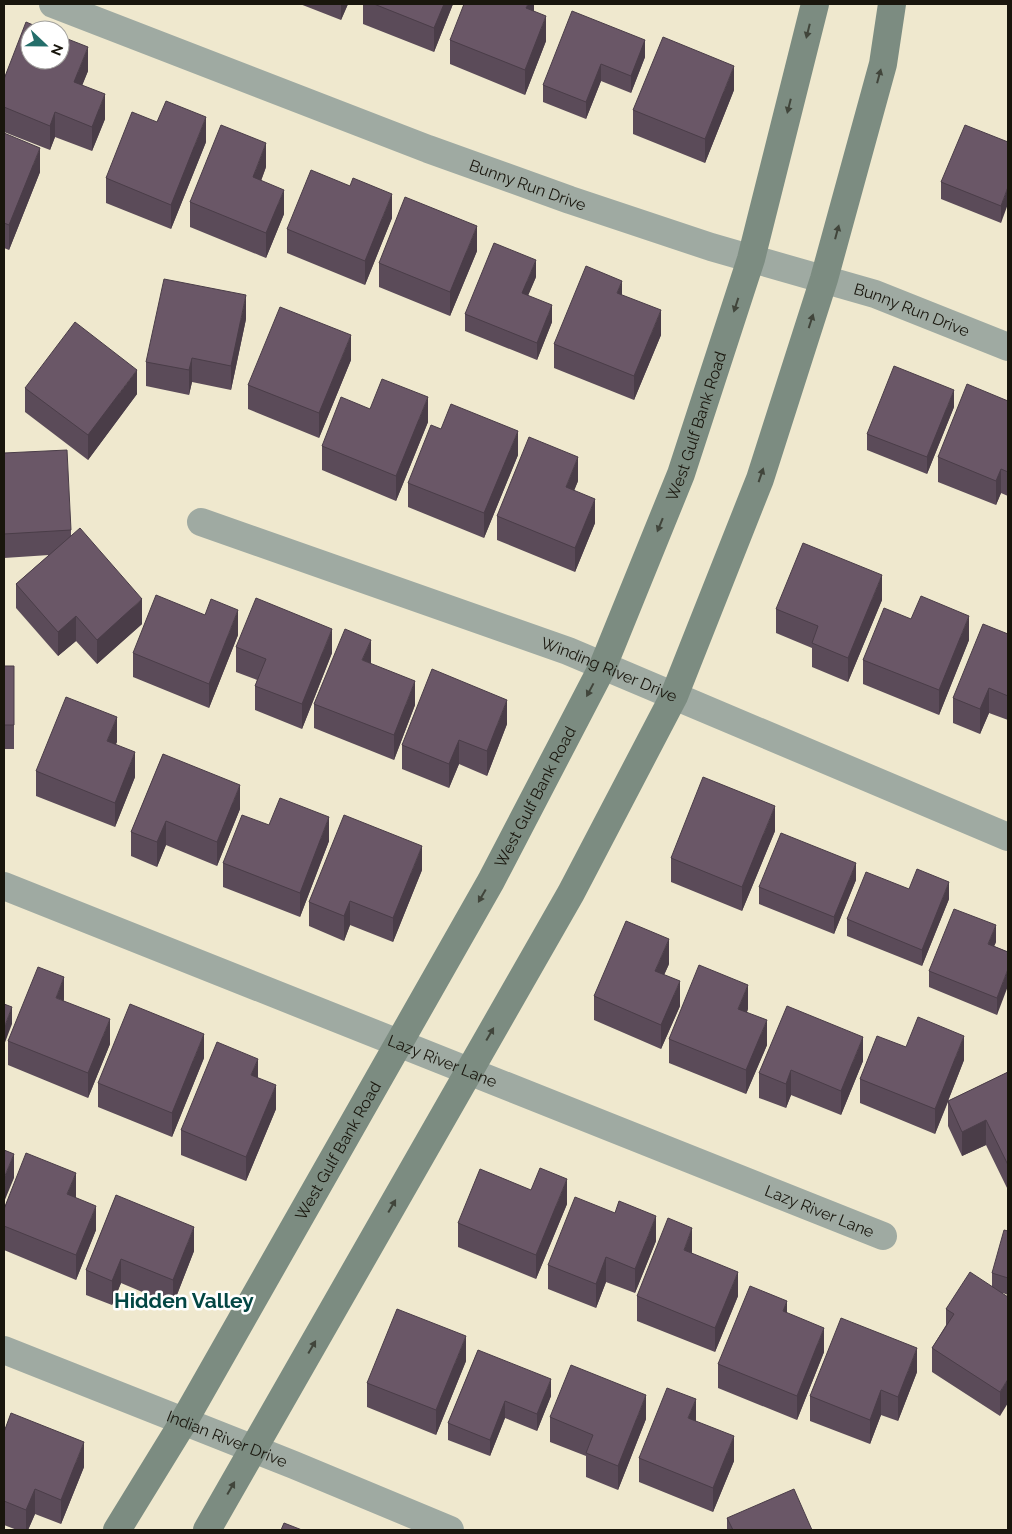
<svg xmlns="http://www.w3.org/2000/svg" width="1012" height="1534" font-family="Raleway,sans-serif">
	<rect width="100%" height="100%" fill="#efe8ce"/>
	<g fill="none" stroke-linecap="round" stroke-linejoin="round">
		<!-- minor -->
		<g stroke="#9faaa2" stroke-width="28">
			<path id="s1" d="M53,4L428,149L570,200L711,247L875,294L1008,347"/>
			<path id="s2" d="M201,522L568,651L1008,837"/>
			<path id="s3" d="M4,886L883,1236"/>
			<path id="s4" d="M4,1350L294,1465L450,1530"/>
		</g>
		<!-- secondary -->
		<g stroke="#7c8c81" stroke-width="28">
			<path id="s5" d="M117,1530L184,1421L491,881L603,666L681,474L751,259L815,4"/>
			<path d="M207,1530L571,893L674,696L760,479L824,279L883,64L892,4"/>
		</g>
	</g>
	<!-- wall -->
	<path fill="#5b4b59" d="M300,4H348L341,20Z
		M363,4H453L434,52L363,24Z
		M534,4V11L546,41L525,95L450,64V40Z
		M645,40V57L631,93L601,81L586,119L543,102V85Z
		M88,71L82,85L105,119L92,151L55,137L50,150L4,132V79Z
		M734,90L705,163L633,134V110Z
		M4,133L40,172L9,250L4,248Z
		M206,142L171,229L106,203V178Z
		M1008,142L1001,223L941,199V182Z
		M266,167L261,181L284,214L266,258L190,227V202Z
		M392,218L365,285L287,253V229Z
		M477,251L450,316L379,287V263Z
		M536,277L528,295L552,322L537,360L465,331V314Z
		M246,319L231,390L192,382L189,395L146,386V362Z
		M661,335L634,400L554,368V344Z
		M351,360L319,438L248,409V385Z
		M25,388L137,394L88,460L25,412Z
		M1008,401V496L1001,493L996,505L938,482V457Z
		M954,407L927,474L867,450V434Z
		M370,409L428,422L396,501L322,470V446Z
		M441,429L518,455L484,538L408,507V483Z
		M4,453L71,530V536L142,624L97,664L76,641L58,656L16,608V584L49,555L4,558Z
		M578,481L574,490L595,523L575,572L497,540V516Z
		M882,600L848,682L812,667V648L776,633V609Z
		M911,619L969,640L939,715L863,684V660Z
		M1008,634V720L989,713L980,734L953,723V698Z
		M238,635L209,708L133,677V653Z
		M236,647L332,653L302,729L255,710V686L257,680L236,672Z
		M4,666H14V749H4Z
		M314,704L415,705L394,760L314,728Z
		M507,724L487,776L459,764L449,788L402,769V745Z
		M117,742L115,744L135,777L115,827L36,796V771Z
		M163,754L240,809L217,866L166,845L157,867L131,856V832Z
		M269,825L329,841L300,917L223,887V863Z
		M775,831L742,911L671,882V858Z
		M422,870L393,942L350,925L344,941L309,926V902Z
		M856,880L834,934L759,904V887Z
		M949,899L922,966L847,936V919Z
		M996,942L994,946L1008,952L997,1015L929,987V971Z
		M669,964L664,975L680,1006L661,1049L594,1020V996Z
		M64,1001L110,1044L88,1098L8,1065V1041Z
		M748,1009L747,1012L767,1045L746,1094L669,1063V1039Z
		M906,1047L964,1060L948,1101L1008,1072V1190L986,1145L962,1156L948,1126V1102L935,1134L860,1103V1079Z
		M204,1058L172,1137L98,1107V1083Z
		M863,1061L841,1115L791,1095L786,1108L759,1098V1073Z
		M258,1078L276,1109L246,1181L181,1155V1130Z
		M116,1195L194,1251L173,1305L121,1283L112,1305L86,1295V1270Z
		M76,1198L96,1230L76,1280L4,1250V1209Z
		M567,1204L536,1279L458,1247V1223Z
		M1008,1231V1295L1003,1293L1000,1416L932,1372V1348L946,1325V1309L992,1286V1273Z
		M656,1241L635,1293L606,1282L596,1308L548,1289V1265Z
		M692,1253L738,1296L715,1352L637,1321V1296Z
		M787,1313L824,1352L797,1420L718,1388V1364Z
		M478,1350L551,1396L537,1431L505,1418L490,1456L448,1440V1423Z
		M466,1361L436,1435L367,1407V1383Z
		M917,1372L898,1421L881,1415L870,1444L810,1421V1396Z
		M550,1417L646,1419L618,1490L586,1477V1456L550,1442Z
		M696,1421L734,1461L713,1512L639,1482V1458Z
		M4,1432L84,1467L61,1524L35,1514L28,1530H17L4,1525Z
		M727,1518L812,1530H727Z"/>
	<!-- shaded-wall -->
	<path fill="#4a3d48" d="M341,4H348L341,20Z
		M444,4H453L434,52V28Z
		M528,4H534V15L526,8Z
		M546,16V41L525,95V70Z
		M645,40V57L631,93V76Z
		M88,47V71L74,106V82Z
		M601,64V81L586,119V102Z
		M734,66V90L705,163V139Z
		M105,94V119L92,151V127Z
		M55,112V137L50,150V126Z
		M206,117V142L171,229V205Z
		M266,143V167L253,202V177Z
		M40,148V172L9,250V225Z
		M1008,187V204L1001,223V206Z
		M284,190V214L266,258V233Z
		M392,194V218L365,285V261Z
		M477,226V251L450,316V292Z
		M536,260V277L522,310V293Z
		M622,281V305L617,293Z
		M246,295V319L231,390V366Z
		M552,305V322L537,360V343Z
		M661,310V335L634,400V376Z
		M351,335V360L319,438V413Z
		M192,358V382L189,395V370Z
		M137,370V394L88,460V435Z
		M954,390V407L927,474V457Z
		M428,397V422L396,501V476Z
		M518,431V455L484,538V513Z
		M578,457V481L566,511V487Z
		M1001,469V493L996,505V481Z
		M595,499V523L575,572V548Z
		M882,575V600L848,682V658Z
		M142,599V624L97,664V640Z
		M238,610V635L209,708V684Z
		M76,616V641L58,656V632Z
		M969,616V640L939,715V690Z
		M332,629V653L302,729V704Z
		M371,640V664L362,660Z
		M415,681V705L394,760V735Z
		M989,688V713L980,734V709Z
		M507,700V724L487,776V751Z
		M117,717V742L107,765V741Z
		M459,740V764L449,788V764Z
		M135,752V777L115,827V803Z
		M240,785V809L217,866V842Z
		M775,806V831L742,911V887Z
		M329,817V841L300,917V893Z
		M166,821V845L157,867V842Z
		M422,846V870L393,942V918Z
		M856,863V880L834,934V917Z
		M949,882V899L922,966V950Z
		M350,901V925L344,941V916Z
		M996,925V942L988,960V944Z
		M669,939V964L655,995V971Z
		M1008,969V986L997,1015V998Z
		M64,977V1001L56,998Z
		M680,981V1006L661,1049V1025Z
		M748,985V1009L738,1033V1009Z
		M12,1007V1024L4,1045V1028Z
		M110,1019V1044L88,1098V1073Z
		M767,1020V1045L746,1094V1070Z
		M204,1034V1058L172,1137V1113Z
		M964,1036V1060L935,1134V1109Z
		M863,1037V1061L841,1115V1091Z
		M258,1059V1083L251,1075Z
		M791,1070V1095L786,1108V1084Z
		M276,1085V1109L246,1181V1157Z
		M986,1120V1145L962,1156V1132Z
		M14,1154V1178L4,1202V1178Z
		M76,1173V1197L67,1219V1194Z
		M567,1179V1204L536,1279V1255Z
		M96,1206V1230L76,1280V1255Z
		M656,1216V1241L635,1293V1269Z
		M194,1227V1251L173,1305V1280Z
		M692,1228V1253L684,1274V1250Z
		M606,1257V1282L596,1308V1284Z
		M121,1259V1283L112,1305V1281Z
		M738,1272V1296L715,1352V1328Z
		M787,1301V1326L783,1311Z
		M824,1328V1352L797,1420V1396Z
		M466,1336V1361L436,1435V1410Z
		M917,1348V1372L898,1421V1397Z
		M551,1379V1396L537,1431V1414Z
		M1008,1379V1403L1000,1416V1392Z
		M881,1390V1415L870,1444V1420Z
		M646,1395V1419L618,1490V1466Z
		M696,1399V1424L688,1418Z
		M505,1401V1418L490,1456V1440Z
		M734,1436V1461L713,1512V1488Z
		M84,1442V1467L61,1524V1500Z
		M35,1489V1514L28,1530H26V1510Z"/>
	<!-- building -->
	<path fill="#6a5767" stroke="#4a3d48" d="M374,4H444L434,28Z
		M464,4H528L526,8L546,16L525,70L450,40Z
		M572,11L645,40L631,76L601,64L586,102L543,85Z
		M26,22L45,30H30V60H60V36L88,47L74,82L105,94L92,127L55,112L50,126L4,107V79Z
		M663,37L734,66L705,139L633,110Z
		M166,101L206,117L171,205L106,178L132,112L157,122Z
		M221,125L266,143L253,177L284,190L266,233L190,202Z
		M965,125L1008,142V187L1001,206L941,182Z
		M4,133L40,148L9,225L4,223Z
		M311,170L350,186L353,178L392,194L365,261L287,229Z
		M405,197L477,226L450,292L379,263Z
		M494,243L536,260L522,293L552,305L537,343L465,314Z
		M586,266L622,281L617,293L661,310L634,376L554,344Z
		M164,279L246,295L231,366L192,358L189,370L146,362Z
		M280,307L351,335L319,413L248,385Z
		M75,322L137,370L88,435L25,388Z
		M894,366L954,390L927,457L867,434Z
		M382,379L428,397L396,476L322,446L341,397L370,409Z
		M967,384L1008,401V472L1001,469L996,481L938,457Z
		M451,404L518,431L484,513L408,483L431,425L441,429Z
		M529,437L578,457L566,487L595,499L575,548L497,516Z
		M67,450L71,530L4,534V453Z
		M80,528L142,599L97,640L76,616L58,632L16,584Z
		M803,543L882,575L848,658L812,643L818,626L776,609Z
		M156,595L205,615L211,599L238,610L209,684L133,653Z
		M921,596L969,616L939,690L863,660L884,608L911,619Z
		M256,598L332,629L302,704L255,686L266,659L236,647Z
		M983,624L1008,634V696L989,688L980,709L953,698Z
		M345,629L371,640L362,660L415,681L394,735L314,704Z
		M4,666H14V725H4Z
		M432,669L507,700L487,751L459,740L449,764L402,745Z
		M66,697L117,717L107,741L135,752L115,803L36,771Z
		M163,754L240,785L217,842L166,821L157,842L131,832Z
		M703,777L775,806L742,887L671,858Z
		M280,798L329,817L300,893L223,863L242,815L269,825Z
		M344,815L422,846L393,918L350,901L344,916L309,902Z
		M781,833L856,863L834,917L759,887Z
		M917,869L949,882L922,950L847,919L866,872L909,889Z
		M954,909L996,925L988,944L1008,952V969L997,998L929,971Z
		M626,921L669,939L655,971L680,981L661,1025L594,996Z
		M699,965L748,985L738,1009L767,1020L746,1070L669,1039Z
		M38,967L64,977L56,998L110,1019L88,1073L8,1041Z
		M4,1004L12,1007L4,1028Z
		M130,1004L204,1034L172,1113L98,1083Z
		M787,1006L863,1037L841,1091L791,1070L786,1084L759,1073Z
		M918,1017L964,1036L935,1109L860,1079L877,1036L906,1047Z
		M217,1042L258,1059L251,1075L276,1085L246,1157L181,1130Z
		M1008,1072V1165L986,1120L962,1132L948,1101Z
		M4,1150L14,1154L4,1178Z
		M26,1153L76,1173L67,1194L96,1206L76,1255L4,1226V1209Z
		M540,1168L567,1179L536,1255L458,1223L480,1169L531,1190Z
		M116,1195L194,1227L173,1280L121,1259L112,1281L86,1270Z
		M575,1197L615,1213L619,1201L656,1216L635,1269L606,1257L596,1284L548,1265Z
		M668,1218L692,1228L684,1250L738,1272L715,1328L637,1296Z
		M1004,1230L1008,1231V1278L992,1273Z
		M970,1272L1008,1297V1379L1000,1392L932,1348L954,1314L946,1309Z
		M750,1286L787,1301L783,1311L824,1328L797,1396L718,1364Z
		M397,1309L466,1336L436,1410L367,1383Z
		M841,1318L917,1348L898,1397L881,1390L870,1420L810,1396Z
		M478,1350L551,1379L537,1414L505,1401L490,1440L448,1423Z
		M571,1365L646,1395L618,1466L586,1453L593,1435L550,1417Z
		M667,1388L696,1399L688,1418L734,1436L713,1488L639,1458Z
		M11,1413L84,1442L61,1500L35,1489L26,1510L4,1501V1432Z
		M794,1489L812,1530H733L727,1518Z
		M284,1523L302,1530H281Z"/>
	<!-- one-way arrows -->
	<defs><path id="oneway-solid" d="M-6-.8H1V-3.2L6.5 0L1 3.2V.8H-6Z" transform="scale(1.25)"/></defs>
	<g fill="#41453b">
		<use href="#oneway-solid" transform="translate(808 31) rotate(104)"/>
		<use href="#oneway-solid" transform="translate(879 76) rotate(-75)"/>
		<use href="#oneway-solid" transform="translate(789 106) rotate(104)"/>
		<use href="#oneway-solid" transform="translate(837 232) rotate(-75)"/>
		<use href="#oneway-solid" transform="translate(736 305) rotate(108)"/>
		<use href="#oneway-solid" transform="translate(811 321) rotate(-72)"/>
		<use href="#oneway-solid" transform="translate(761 475) rotate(-71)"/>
		<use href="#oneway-solid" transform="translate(660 525) rotate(112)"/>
		<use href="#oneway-solid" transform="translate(590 690) rotate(118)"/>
		<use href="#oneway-solid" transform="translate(482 896) rotate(120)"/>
		<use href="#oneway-solid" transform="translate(490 1034) rotate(-60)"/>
		<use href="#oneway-solid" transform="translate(392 1206) rotate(-60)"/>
		<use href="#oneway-solid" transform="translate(312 1347) rotate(-60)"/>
		<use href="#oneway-solid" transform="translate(231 1488) rotate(-60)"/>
	</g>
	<g text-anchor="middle" stroke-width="5" stroke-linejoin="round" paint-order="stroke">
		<!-- street labels -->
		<g font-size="16" fill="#19160d" stroke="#fff">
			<text dy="6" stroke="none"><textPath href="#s1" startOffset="508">Bunny Run Drive</textPath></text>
			<text dy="6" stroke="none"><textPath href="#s1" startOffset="912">Bunny Run Drive</textPath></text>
			<text dy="6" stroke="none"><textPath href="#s5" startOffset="1249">West Gulf Bank Road</textPath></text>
			<text dy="6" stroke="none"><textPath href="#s2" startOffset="434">Winding River Drive</textPath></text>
			<text dy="6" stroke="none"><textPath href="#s5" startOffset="844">West Gulf Bank Road</textPath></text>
			<text dy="6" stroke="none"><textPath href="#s3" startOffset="472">Lazy River Lane</textPath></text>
			<text dy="6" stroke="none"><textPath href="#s5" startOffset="439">West Gulf Bank Road</textPath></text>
			<text dy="6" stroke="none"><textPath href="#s3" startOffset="878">Lazy River Lane</textPath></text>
			<text dy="6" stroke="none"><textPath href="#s4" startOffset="240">Indian River Drive</textPath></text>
		</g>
		<!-- district labels -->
		<g font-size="21" font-weight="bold" fill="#034643" stroke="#fff">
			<text x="184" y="1308">Hidden Valley</text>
		</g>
	</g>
	<!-- border -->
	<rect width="1012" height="1534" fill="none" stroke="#19160d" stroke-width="10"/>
	<!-- north arrow -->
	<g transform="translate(45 45) rotate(112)"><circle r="24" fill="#ffffff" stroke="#a3a29e"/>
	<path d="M0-4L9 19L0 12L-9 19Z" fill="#246e6a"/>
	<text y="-8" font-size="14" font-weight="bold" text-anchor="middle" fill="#19160d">N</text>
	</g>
</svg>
